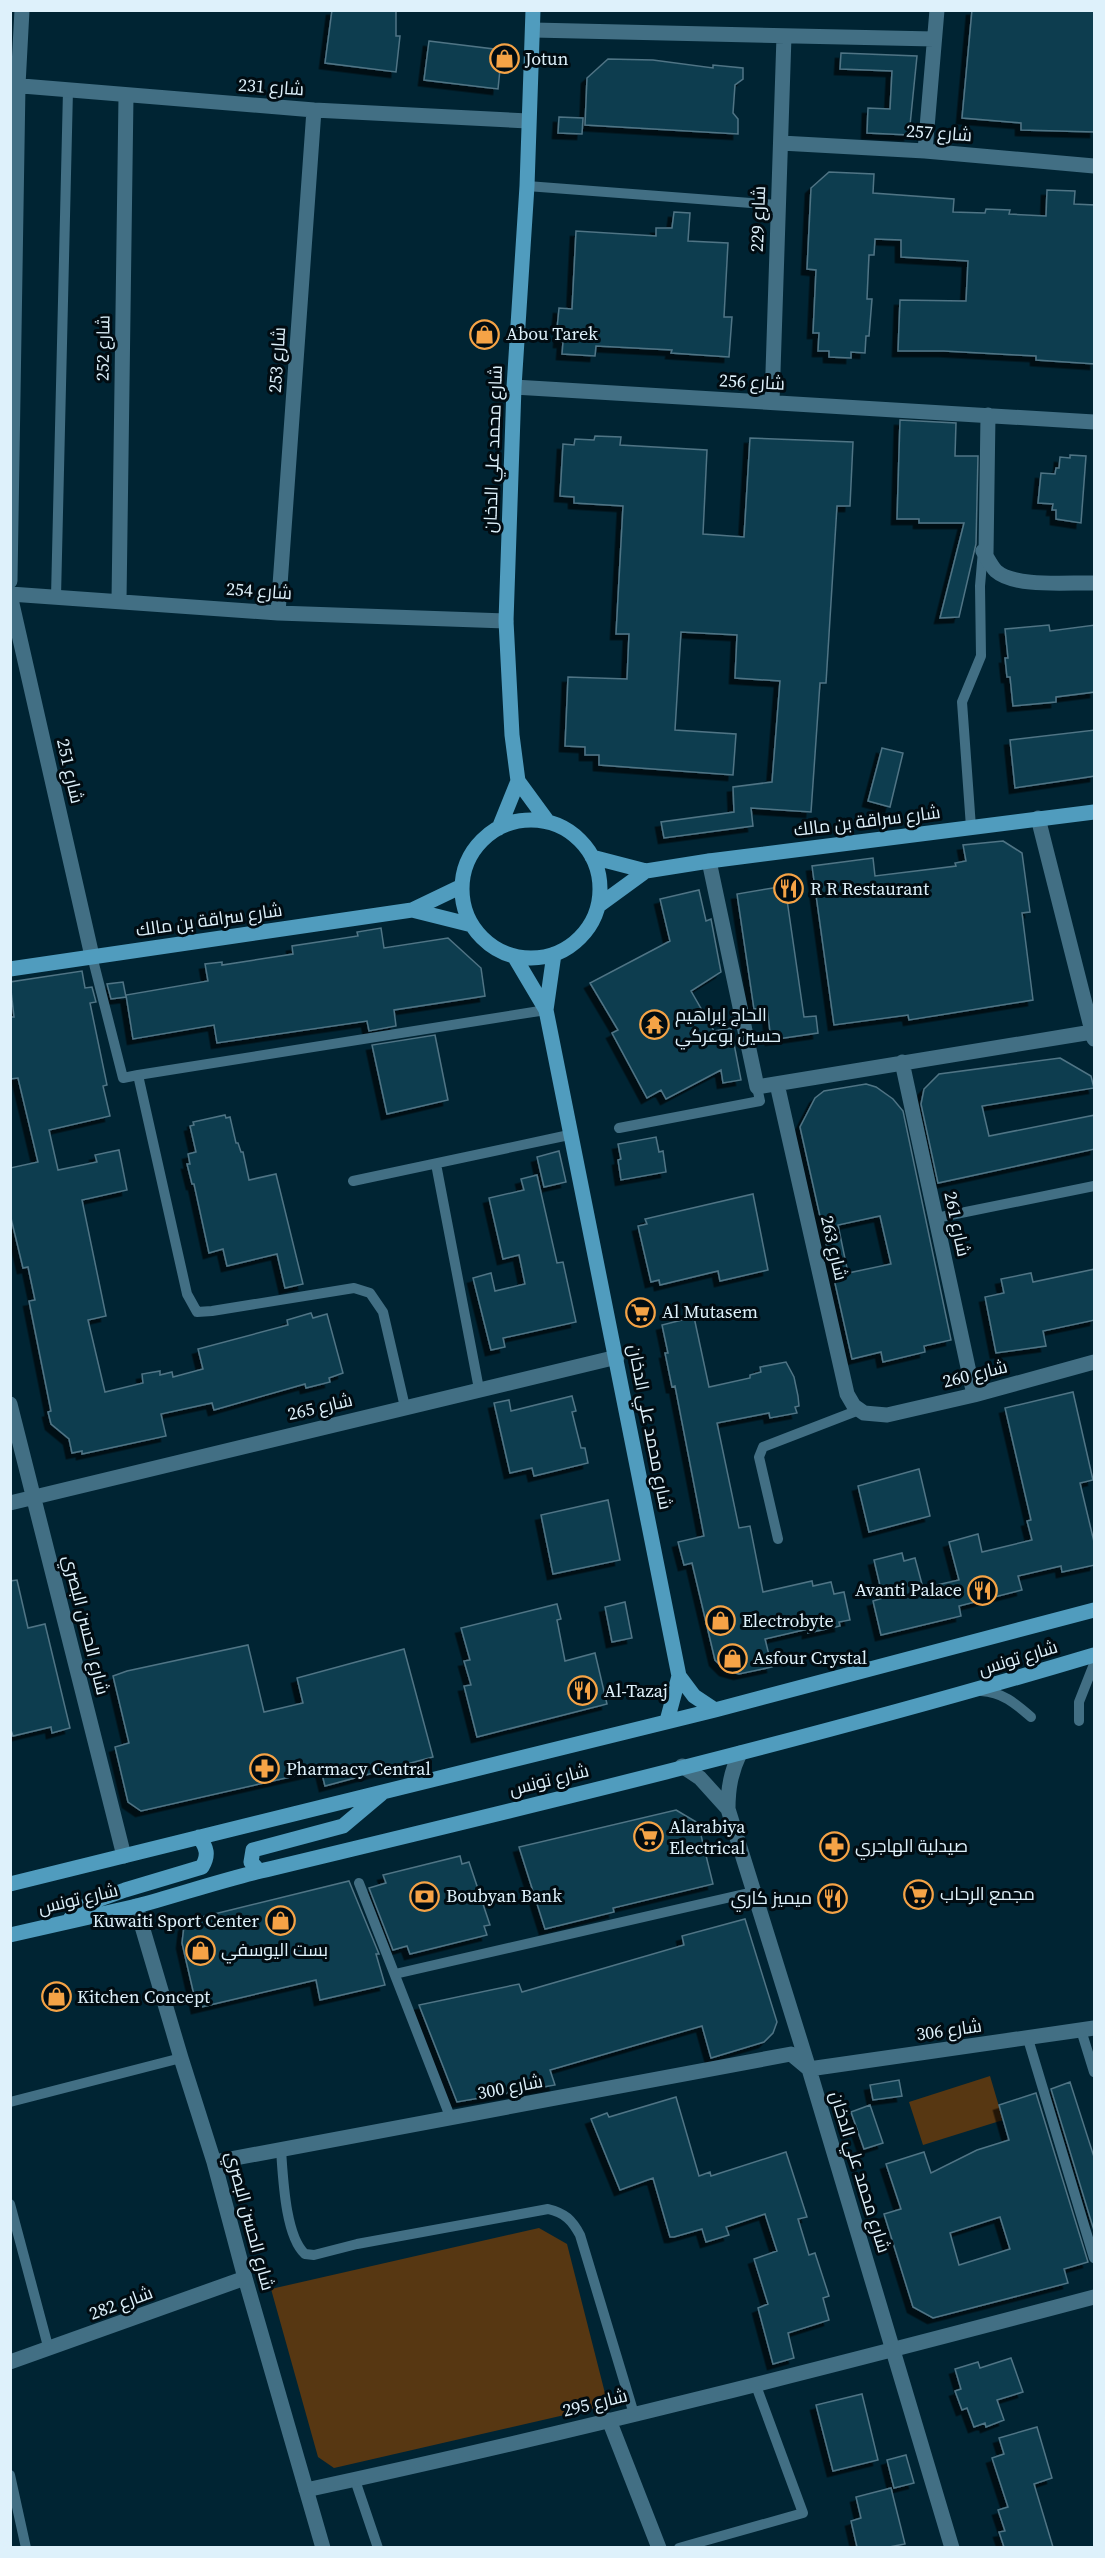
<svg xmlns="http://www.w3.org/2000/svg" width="1105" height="2558" font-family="'Source Serif 4',Cairo,serif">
	<defs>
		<filter id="shadow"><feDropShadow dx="-5.5" dy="5.5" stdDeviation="0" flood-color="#0009"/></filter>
	</defs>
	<rect width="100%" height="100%" fill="#002433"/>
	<!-- green -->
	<path fill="#573712" d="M990,2076L1003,2120L923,2145L909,2102Z
		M539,2228L567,2244L608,2405L334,2468L318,2457L271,2289Z"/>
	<!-- building -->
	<path fill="#0e3e50" stroke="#507485" stroke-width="1.5" fill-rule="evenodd" filter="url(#shadow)" d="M332,10H396V36H400L396,72L325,63Z
		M972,10H1095V132L1021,130V123L962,118Z
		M429,41L502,50L498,89L424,80Z
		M841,53L917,56L909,135L867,133L868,108L890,109L892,71L840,69Z
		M608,59L653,60L713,68V65L743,68V79L735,85L733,113L738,119V134L585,125L587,78Z
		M559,117L583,118L582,134L558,133Z
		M829,172L874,174L873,193L954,199L953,212L985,213L986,209L1010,210L1009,214L1046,216L1047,190L1075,191L1074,204L1095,205V364L1036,360V356L944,351H898L900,300L966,301L968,261L901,257V240L875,239L874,255H869L867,299H872L869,336H866L865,353L851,352V358L829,357V351H818L819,333H813L816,270L807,269L811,188Z
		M674,212L690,213L688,241L728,243L724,317H732L729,357L671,353L672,350L596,346L595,356L562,354L563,342H559L560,329H557L559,308L572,309L576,231L656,236V228H672Z
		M900,420L956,423L955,456H978L976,544L959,617L940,618L964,523H919V519H897Z
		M595,436L621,437L620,445L707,450L703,534L744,537L750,438L853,442L850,506H837L826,683H820L811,812L751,808L753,826L664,838L661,822L734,812L733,787L772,782L780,681L735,678L737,635L681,632L675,730L736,734L733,775L599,765V755H585V747L565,746L568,677L627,679L629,634H616L623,506L574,503V497L560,496L563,444L574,445L575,439L594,440Z
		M1070,455L1086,456L1081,523L1056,519V510H1052L1053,504L1038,503L1041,473L1055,474L1056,468H1059L1060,457L1070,458Z
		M1049,625L1050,631L1095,625V692L1056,697V702L1013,706L1010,677H1007L1005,658H1008L1005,629Z
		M1095,730V776L1015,788L1010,740Z
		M882,748L903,753L890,807L868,801Z
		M1003,841L1022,853L1030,912L1022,913L1033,1000L909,1020L908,1015L834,1025L812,866L873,858L875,876L956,866L955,863L966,861L963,845Z
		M785,886L804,1017L816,1016L818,1033L771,1040L767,1007L754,1009L737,894Z
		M699,890L706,921L711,919L721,972L691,991L714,1031L731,1028L741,1080L723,1083L721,1070L666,1099L661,1090L647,1098L612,1033L618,1030L590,983L670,941L660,899Z
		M381,928L384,948L448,938L481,968L485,996L394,1010L396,1026L369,1031L367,1021L217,1043L214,1025L133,1039L126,995L208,981L205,964L222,962V965L293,954L292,946L358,936L357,932Z
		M82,971L85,988L92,987L96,1002L90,1003L107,1085L103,1086L110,1116L49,1130L58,1170L97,1162L95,1155L119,1150L127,1190L82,1200L106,1316L88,1320L105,1392L143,1383L142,1374L160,1371V1375L172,1372L173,1377L203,1369L198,1349L288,1325L287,1320L311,1313L313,1318L327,1314L343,1373L329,1378L330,1382L306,1388L305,1384L214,1410L212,1403L161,1414L166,1436L82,1454V1451L72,1453L69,1439L51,1424L48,1412L51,1411L29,1301L35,1300L28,1267L23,1268L10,1214V1168L38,1162L18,1078L10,1079V1017H14L10,982Z
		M123,982L126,997L111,999L107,984Z
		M435,1035L448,1100L387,1114L372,1045Z
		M1060,1058L1091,1076L1094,1088L982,1106L989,1136L1095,1115V1149L938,1183L921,1104L924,1089L939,1074Z
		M866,1084L876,1087L893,1099L903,1111L951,1340L924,1346L925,1352L883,1362L881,1352L852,1359L800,1127L815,1098L824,1091ZM880,1216L891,1264L848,1273L838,1225Z
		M225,1115L226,1118L230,1117L236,1143H238L241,1152H243L249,1180L276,1174L303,1284L285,1288L277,1254L227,1266L223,1249L209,1253L194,1184H192L187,1164H190L188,1154L196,1152L190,1126L194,1125L193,1122Z
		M656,1137L659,1152L663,1151L666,1172L621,1180L618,1160L621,1159L618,1144Z
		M559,1151L566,1182L544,1187L537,1157Z
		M537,1175L557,1263L563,1262L576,1322L503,1338L505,1347L491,1350L473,1278L491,1273L495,1291L525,1284L519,1255L503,1259L489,1198L524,1190L521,1179Z
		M753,1194L768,1270L720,1281L718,1271L660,1285L659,1280L651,1282L638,1226L647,1224L645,1219Z
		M1095,1269V1320L1043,1331L1046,1346L996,1353L985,1297L1004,1293L1001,1279L1031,1273L1033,1282Z
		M694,1317L709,1387L750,1378V1375L761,1372L760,1367L786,1362L794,1377L798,1396L799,1406L795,1407L797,1413L770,1418L769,1413L717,1423L739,1528L750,1526L763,1592L812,1581L813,1586L831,1582L834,1594L844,1592L850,1620L839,1622L840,1626L808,1633V1629L765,1639L772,1667L739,1674L725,1670L715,1660L692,1563L684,1565L678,1542L704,1536L675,1386L672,1387L665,1353H668L662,1325Z
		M1073,1392L1093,1480L1080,1483L1095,1546V1565L1062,1572L1061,1566L1018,1576L1022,1590L959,1606L961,1616L881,1635L873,1601L883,1598L874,1560L902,1553L904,1561L915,1558L923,1588L959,1580L949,1542L978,1534L982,1552L1032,1540L1027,1521L1031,1520L1005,1408Z
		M572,1396L576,1411L572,1412L581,1448H585L588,1463L534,1476L532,1468L510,1473L494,1403L509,1400L511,1411Z
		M919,1469L930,1516L869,1532L858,1486Z
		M608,1500L620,1560L553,1574L541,1515Z
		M17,1580L28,1628L45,1624L70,1728L52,1733L51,1727L13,1736L10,1727V1581Z
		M625,1602L632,1638L612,1642L605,1607Z
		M557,1604L561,1619L557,1620L565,1661L595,1653L607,1704L477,1737L464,1686L471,1685L464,1661L470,1660L461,1628Z
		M248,1645L264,1712L303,1703L297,1678L404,1649L433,1757L325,1786L321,1770L141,1811L128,1802L115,1747L129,1743L113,1676L127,1671Z
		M676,1810L698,1823L713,1884L613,1908L614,1912L545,1929L519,1847Z
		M460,1856L462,1864L469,1862L490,1925L484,1926L487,1935L410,1954L407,1946L393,1950L369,1888L386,1883L383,1875Z
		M349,1881L379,1954H376L385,1985L320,2000L316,1980L197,2008L182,1943L184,1926L190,1920Z
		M745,1919L777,2022L773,2033L764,2042L711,2058L702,2026L550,2070L555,2085L457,2102L419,2005L519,1984L522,1992L684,1945L682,1936Z
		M899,2080L902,2096L873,2100L870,2085Z
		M1070,2082L1095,2160V2234L1051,2089Z
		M1036,2093L1088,2262L1064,2269L1068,2283L933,2318L913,2307L884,2214L901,2209L886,2164L924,2152L931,2173L977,2150L1009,2140L999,2105ZM1000,2217L1010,2249L959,2265L950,2233Z
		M676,2097L699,2176L710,2172L711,2176L786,2152L807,2217L798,2219L809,2255L815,2253L829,2296L823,2298L829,2320L788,2333L794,2358L773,2364L758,2308L768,2304L754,2259L777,2251L765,2214L726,2227L729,2235L706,2242L702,2229L674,2237H670L653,2178L620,2190L591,2119L607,2113L609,2117Z
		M870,2105L883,2143L864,2149L851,2112Z
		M1011,2358L1023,2392L997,2400L1004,2420L986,2427L985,2423L974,2427L967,2408L962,2410L955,2391L961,2389L955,2369L978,2362L980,2368Z
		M862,2394L878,2460L833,2471L816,2405Z
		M1037,2427L1052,2478L1034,2484L1053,2547H1004L999,2532L1005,2531L998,2510L1008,2507L992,2458L1004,2454L999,2438Z
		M906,2455L914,2483L894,2488L887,2460Z
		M891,2488L905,2544L889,2547H857L851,2521L861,2518L856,2497Z"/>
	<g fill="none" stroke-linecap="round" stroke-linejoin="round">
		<!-- lane -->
		<path stroke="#426f84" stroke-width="10" d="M527,186L778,205
			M56,597L68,90
			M971,827L962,702L981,656L980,586L983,551
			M92,956L123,1078L138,1075L187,1294L197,1312L212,1311L354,1288L370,1293L383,1312L405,1407
			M138,1075L546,1010
			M619,1128L760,1101L757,1087
			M436,1164L479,1389
			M353,1181L569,1135
			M936,1218L1094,1186
			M778,1539L759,1457L763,1447L859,1410
			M981,1691C1002,1692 1015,1703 1031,1717
			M1079,1721V1702L1094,1664
			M359,1883L451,2119
			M395,1974L753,1892
			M1081,2030L1094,2072
			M1028,2039L1094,2258
			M10,2102L181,2058
			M281,2150C283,2176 285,2236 305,2254L314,2255L357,2244L548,2209C565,2213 572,2220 580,2235L634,2414
			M10,2204L49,2350
			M10,2475L26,2548
			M355,2480L378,2548
			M679,2548L803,2513L755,2383"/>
		<!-- street -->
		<path stroke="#426f84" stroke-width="15" d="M533,30L934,39
			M10,85L314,110L528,121
			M781,143L925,151L1094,166
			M925,151L937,10
			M514,387L1094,422
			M772,402L784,36
			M988,415L986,554L983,551C987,557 991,566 996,571C1015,588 1070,582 1094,583
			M10,581L18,85L22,10
			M10,594L278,613L506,621
			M10,595L92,956
			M119,601L126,96
			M278,613L314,110
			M1038,818L1094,1039
			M709,861L757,1087L1092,1032
			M902,1062L974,1395
			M777,1084L847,1394L854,1406L864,1413L887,1415L974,1395L1094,1362
			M10,1404L124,1856
			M10,1503L617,1357
			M740,1753C731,1772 728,1788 728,1809L809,2069L952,2548
			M682,1766L700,1778L728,1809
			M136,1906L181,2058L214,2162L245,2278L323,2548
			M214,2162L791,2054L809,2069L1094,2028
			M10,2362L245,2278
			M609,2420L659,2548
			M306,2490C571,2433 833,2366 1094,2297"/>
		<!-- secondary -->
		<path stroke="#509cbe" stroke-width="15" d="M533,10L527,186L514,387L506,621L512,735L518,781L548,822
			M462 889a69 69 0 1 1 138 0a69 69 0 1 1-138 0Z
			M499,828L518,781
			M592,857L646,871L709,861L1094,812
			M598,906L646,871
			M412,910L472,925
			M554,954L546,1010L679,1676L694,1696L715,1710
			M514,956L546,1010
			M10,969L412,910L462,886
			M667,1721L679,1676
			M259,1871L251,1862L253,1850L343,1826L381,1794
			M10,1884L715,1710L1094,1610
			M70,1919L89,1903L125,1890L202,1867C209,1855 207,1848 199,1837
			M10,1935C53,1925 95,1916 137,1906C178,1895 219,1881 261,1871C540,1804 820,1737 1094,1655"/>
	</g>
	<!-- icons -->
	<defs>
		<symbol id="shop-ring" viewBox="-11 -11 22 22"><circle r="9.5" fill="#010c12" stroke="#f5a346" stroke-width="1.5"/><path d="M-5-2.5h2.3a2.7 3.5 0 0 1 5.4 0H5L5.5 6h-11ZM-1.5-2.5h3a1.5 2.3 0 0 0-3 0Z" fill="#f5a346"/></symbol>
		<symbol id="restaurant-ring" viewBox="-11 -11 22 22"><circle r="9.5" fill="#010c12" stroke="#f5a346" stroke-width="1.5"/><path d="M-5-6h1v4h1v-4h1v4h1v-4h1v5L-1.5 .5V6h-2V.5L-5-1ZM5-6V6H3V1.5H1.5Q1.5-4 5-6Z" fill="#f5a346"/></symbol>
		<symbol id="temple-ring" viewBox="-11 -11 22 22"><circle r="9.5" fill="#010c12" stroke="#f5a346" stroke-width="1.5"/><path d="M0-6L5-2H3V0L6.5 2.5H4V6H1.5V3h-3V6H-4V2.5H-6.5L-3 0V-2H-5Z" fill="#f5a346"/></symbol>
		<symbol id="supermarket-ring" viewBox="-11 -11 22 22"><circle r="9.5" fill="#010c12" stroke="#f5a346" stroke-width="1.5"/><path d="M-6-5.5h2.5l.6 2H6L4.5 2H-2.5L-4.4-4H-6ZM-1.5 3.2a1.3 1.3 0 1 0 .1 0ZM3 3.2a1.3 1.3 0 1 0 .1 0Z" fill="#f5a346"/></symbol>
		<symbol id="pharmacy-ring" viewBox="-11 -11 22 22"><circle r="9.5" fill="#010c12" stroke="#f5a346" stroke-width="1.5"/><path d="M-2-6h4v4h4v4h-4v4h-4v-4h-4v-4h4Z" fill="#f5a346"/></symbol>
		<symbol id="bank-ring" viewBox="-11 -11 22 22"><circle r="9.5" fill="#010c12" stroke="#f5a346" stroke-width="1.5"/><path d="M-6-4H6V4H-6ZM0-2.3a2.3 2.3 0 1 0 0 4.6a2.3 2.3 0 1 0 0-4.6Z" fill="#f5a346"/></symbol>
	</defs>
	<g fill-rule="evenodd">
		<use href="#shop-ring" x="488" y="42" width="33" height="33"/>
		<use href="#shop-ring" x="468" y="318" width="33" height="33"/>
		<use href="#restaurant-ring" x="772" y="872" width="33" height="33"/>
		<use href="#temple-ring" x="638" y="1008" width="33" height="33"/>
		<use href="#supermarket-ring" x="624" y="1296" width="33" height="33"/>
		<use href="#restaurant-ring" x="966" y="1574" width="33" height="33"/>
		<use href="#shop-ring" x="704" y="1604" width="33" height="33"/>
		<use href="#shop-ring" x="716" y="1642" width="33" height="33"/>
		<use href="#restaurant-ring" x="566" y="1674" width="33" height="33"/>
		<use href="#pharmacy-ring" x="248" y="1752" width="33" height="33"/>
		<use href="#supermarket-ring" x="632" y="1820" width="33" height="33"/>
		<use href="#pharmacy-ring" x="818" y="1830" width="33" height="33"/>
		<use href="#supermarket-ring" x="902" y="1878" width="33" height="33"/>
		<use href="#bank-ring" x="408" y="1880" width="33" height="33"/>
		<use href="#restaurant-ring" x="816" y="1882" width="33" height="33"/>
		<use href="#shop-ring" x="264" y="1904" width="33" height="33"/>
		<use href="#shop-ring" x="184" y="1934" width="33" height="33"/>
		<use href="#shop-ring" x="40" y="1980" width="33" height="33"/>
	</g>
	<g text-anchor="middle" stroke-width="6" stroke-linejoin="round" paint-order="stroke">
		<!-- poi labels -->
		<g font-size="18" fill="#def1fb" stroke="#010c12" text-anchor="start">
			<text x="525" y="65">Jotun</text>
			<text x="506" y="340">Abou Tarek</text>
			<text x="810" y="895">R R Restaurant</text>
			<text x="675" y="1021">الحاج إبراهيم<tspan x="675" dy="21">حسين بوعركي</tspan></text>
			<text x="662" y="1318">Al Mutasem</text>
			<text x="962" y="1596" text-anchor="end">Avanti Palace</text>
			<text x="742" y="1627">Electrobyte</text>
			<text x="753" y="1664">Asfour Crystal</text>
			<text x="604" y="1697">Al-Tazaj</text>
			<text x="286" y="1775">Pharmacy Central</text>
			<text x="669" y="1833">Alarabiya<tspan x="669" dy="21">Electrical</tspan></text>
			<text x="855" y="1852">صيدلية الهاجري</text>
			<text x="940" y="1900">مجمع الرحاب</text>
			<text x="446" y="1902">Boubyan Bank</text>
			<text x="812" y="1904" text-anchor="end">ميميز كاري</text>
			<text x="259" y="1927" text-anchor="end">Kuwaiti Sport Center</text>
			<text x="221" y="1956">بست اليوسفي</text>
			<text x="77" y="2003">Kitchen Concept</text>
		</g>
		<!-- street labels -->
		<g font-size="18" fill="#def1fb" stroke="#010c12">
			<text transform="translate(271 87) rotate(4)" y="6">شارع 231</text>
			<text transform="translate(939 133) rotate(4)" y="6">شارع 257</text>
			<text transform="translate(758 219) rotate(-88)" y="6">شارع 229</text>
			<text transform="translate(103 348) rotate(-89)" y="6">شارع 252</text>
			<text transform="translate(277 360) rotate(-86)" y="6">شارع 253</text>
			<text transform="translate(752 382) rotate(3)" y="6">شارع 256</text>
			<text transform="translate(493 449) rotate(-88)" y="6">شارع محمد علي الدخان</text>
			<text transform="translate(259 591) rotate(4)" y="6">شارع 254</text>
			<text transform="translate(70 771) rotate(77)" y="6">شارع 251</text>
			<text transform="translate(867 821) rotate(-7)" y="6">شارع سراقة بن مالك</text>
			<text transform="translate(209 920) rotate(-8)" y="6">شارع سراقة بن مالك</text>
			<text transform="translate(957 1224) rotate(78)" y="6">شارع 261</text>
			<text transform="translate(834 1248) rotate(77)" y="6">شارع 263</text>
			<text transform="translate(975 1374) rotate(-14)" y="6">شارع 260</text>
			<text transform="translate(320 1407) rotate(-13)" y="6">شارع 265</text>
			<text transform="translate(650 1427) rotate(79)" y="6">شارع محمد علي الدخان</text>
			<text transform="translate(86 1625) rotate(76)" y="6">شارع الحسن البصري</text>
			<text transform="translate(1018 1658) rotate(-17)" y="6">شارع تونس</text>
			<text transform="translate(549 1780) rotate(-14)" y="6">شارع تونس</text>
			<text transform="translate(78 1899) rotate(-13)" y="6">شارع تونس</text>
			<text transform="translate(949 2030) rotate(-8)" y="6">شارع 306</text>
			<text transform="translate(510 2087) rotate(-11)" y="6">شارع 300</text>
			<text transform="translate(860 2172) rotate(73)" y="6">شارع محمد علي الدخان</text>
			<text transform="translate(250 2221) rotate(75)" y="6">شارع الحسن البصري</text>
			<text transform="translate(121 2303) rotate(-20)" y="6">شارع 282</text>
			<text transform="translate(595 2403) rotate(-14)" y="6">شارع 295</text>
		</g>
	</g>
	<!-- border -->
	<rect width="1105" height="2558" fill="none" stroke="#def1fb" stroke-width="24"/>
</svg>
